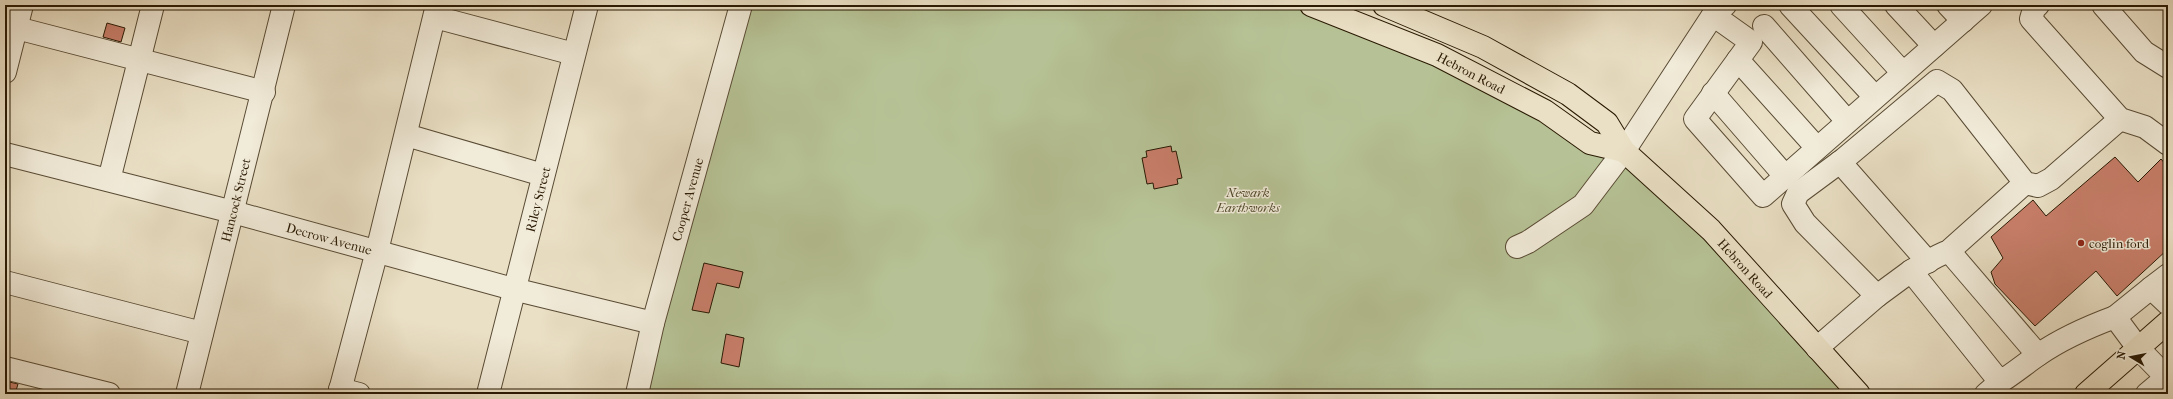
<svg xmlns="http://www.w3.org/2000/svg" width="2173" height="399" font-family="'IM FELL French Canon',serif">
	<rect width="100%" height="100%" fill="#eae0c5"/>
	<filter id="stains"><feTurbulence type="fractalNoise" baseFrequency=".005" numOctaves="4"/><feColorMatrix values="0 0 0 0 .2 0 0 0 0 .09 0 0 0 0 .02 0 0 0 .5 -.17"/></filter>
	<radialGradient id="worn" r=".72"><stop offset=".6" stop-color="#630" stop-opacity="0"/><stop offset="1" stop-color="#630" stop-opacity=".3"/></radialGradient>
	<!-- green -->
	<path fill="#b6c295" stroke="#706e4c" d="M741,5H1309L1624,151L1859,394H637Z"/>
	<!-- building -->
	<path fill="#c87e6a" stroke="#291903" d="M107,23L125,28L121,42L103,37Z
		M1171,146L1172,152L1176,151L1182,178L1177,179L1178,184L1154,189L1153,183L1147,184L1142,158L1147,157L1146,151Z
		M2115,157L2138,182L2161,159L2168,167V249L2117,296L2096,271L2035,326L1995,284L1991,272L2003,258L1991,237L2033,200L2046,216Z
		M704,263L743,272L739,288L717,283L709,313L692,310Z
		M726,334L744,338L739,367L721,363Z
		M5,381L18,384L15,394H5Z"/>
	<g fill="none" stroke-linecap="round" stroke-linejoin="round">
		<defs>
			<g id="minor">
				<path d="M1790,5L1875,97"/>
				<path d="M1841,5L1903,73"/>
				<path d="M1896,5L1934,46"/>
				<path d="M1948,5L1963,21"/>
				<path d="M2038,5L2034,9L2031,19L2120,119L2145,127L2168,144"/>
				<path d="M2103,5L2144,52L2168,67"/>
				<path d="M1713,15L1751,42L1695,119L1763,196L1981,5"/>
				<path d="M435,17L574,54"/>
				<path d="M5,25L264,92"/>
				<path d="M1764,26L1847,121"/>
				<path d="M1738,60L1817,148"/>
				<path d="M5,72L22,5"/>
				<path d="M1713,93L1785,176"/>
				<path d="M406,135L543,175"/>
				<path id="s1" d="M5,154L233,212L513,289L653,323"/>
				<path d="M1840,162L1928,262"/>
				<path d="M109,180L153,5"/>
				<path d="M1517,247L1528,242L1583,205L1624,151L1713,15L1725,5"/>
				<path d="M1949,251L2038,355"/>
				<path d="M1911,271C1924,264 1935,256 1949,251L2025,183"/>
				<path d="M2168,275L2151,288L2168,304"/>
				<path d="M5,282L202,333"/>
				<path d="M2151,288L2115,317L2138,348L2168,379"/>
				<path d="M1877,296L1911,271L2000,382C2013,374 2025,364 2038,355C2061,339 2088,327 2115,317"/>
				<path d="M1817,348L1877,296L1805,223L1793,204L1798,193L1844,159L1937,81L1952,90L2025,183L2038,186L2051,179L2120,119"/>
				<path d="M5,368L109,394"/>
				<path d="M340,389L359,394"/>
				<path id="s2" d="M187,394L284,5"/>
				<path d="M339,394L377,251L437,5"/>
				<path id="s3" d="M488,394L587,5"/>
				<path id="s4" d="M637,394L653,323L741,5"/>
				<path d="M1986,394L2000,382"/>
				<path d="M2147,394L2166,378"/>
			</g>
			<path id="major" d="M2086,394L2168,322"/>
			<g id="highway">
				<path id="s5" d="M1311,5L1437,55L1545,111L1590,143L1624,151"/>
				<path id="s6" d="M1384,5L1483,47L1568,94L1607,123L1624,151L1711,230L1859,394"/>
			</g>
		</defs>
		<!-- minor casing -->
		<use href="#minor" stroke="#594b34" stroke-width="24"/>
		<!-- major casing -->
		<use href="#major" stroke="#291903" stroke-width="24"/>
		<!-- highway casing -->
		<use href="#highway" stroke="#291903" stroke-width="24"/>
		<!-- minor -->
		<use href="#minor" stroke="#f1ebd9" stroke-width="22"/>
		<!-- major -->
		<use href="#major" stroke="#eae0c5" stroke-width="22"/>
		<!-- highway -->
		<use href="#highway" stroke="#eae0c5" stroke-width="22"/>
	</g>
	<!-- markers -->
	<circle fill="#8f2418" stroke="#f1ebd9" stroke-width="1.5" cx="2081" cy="243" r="4"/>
	<g text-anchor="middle" stroke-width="3" stroke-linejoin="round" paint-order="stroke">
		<!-- street labels -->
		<g font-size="13" fill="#291903" stroke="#f1ebd9">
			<text dy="5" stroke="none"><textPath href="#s5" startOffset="174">Hebron Road</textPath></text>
			<text dy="5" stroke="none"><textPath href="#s3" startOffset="201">Riley Street</textPath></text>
			<text dy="5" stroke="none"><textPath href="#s4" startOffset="201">Cooper Avenue</textPath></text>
			<text dy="5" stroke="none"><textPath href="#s2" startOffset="200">Hancock Street</textPath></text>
			<text dy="5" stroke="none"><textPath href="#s1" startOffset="335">Decrow Avenue</textPath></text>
			<text dy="5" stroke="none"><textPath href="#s6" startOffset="455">Hebron Road</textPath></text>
		</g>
		<!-- park labels -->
		<g font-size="13" font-style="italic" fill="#534c2f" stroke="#f1ebd9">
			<text x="1248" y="197">Newark<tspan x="1248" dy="15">Earthworks</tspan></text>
		</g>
		<!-- poi labels -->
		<g font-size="13" fill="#291903" stroke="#f1ebd9" text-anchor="start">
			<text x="2089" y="248">coglin ford</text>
		</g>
	</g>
	<!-- margin -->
	<rect width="2173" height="399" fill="none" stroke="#eae0c5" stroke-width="20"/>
	<rect x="6" y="6" width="2161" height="387" fill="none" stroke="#291903" stroke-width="2"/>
	<rect x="10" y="10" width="2153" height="379" fill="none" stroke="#291903"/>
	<!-- north arrow -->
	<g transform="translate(2131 357) rotate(280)" stroke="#f1ebd9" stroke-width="3" paint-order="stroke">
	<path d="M0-3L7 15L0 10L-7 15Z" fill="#291903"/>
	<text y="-6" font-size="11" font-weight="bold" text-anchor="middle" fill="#291903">N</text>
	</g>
	<rect width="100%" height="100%" filter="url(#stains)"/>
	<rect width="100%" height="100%" fill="url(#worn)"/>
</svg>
